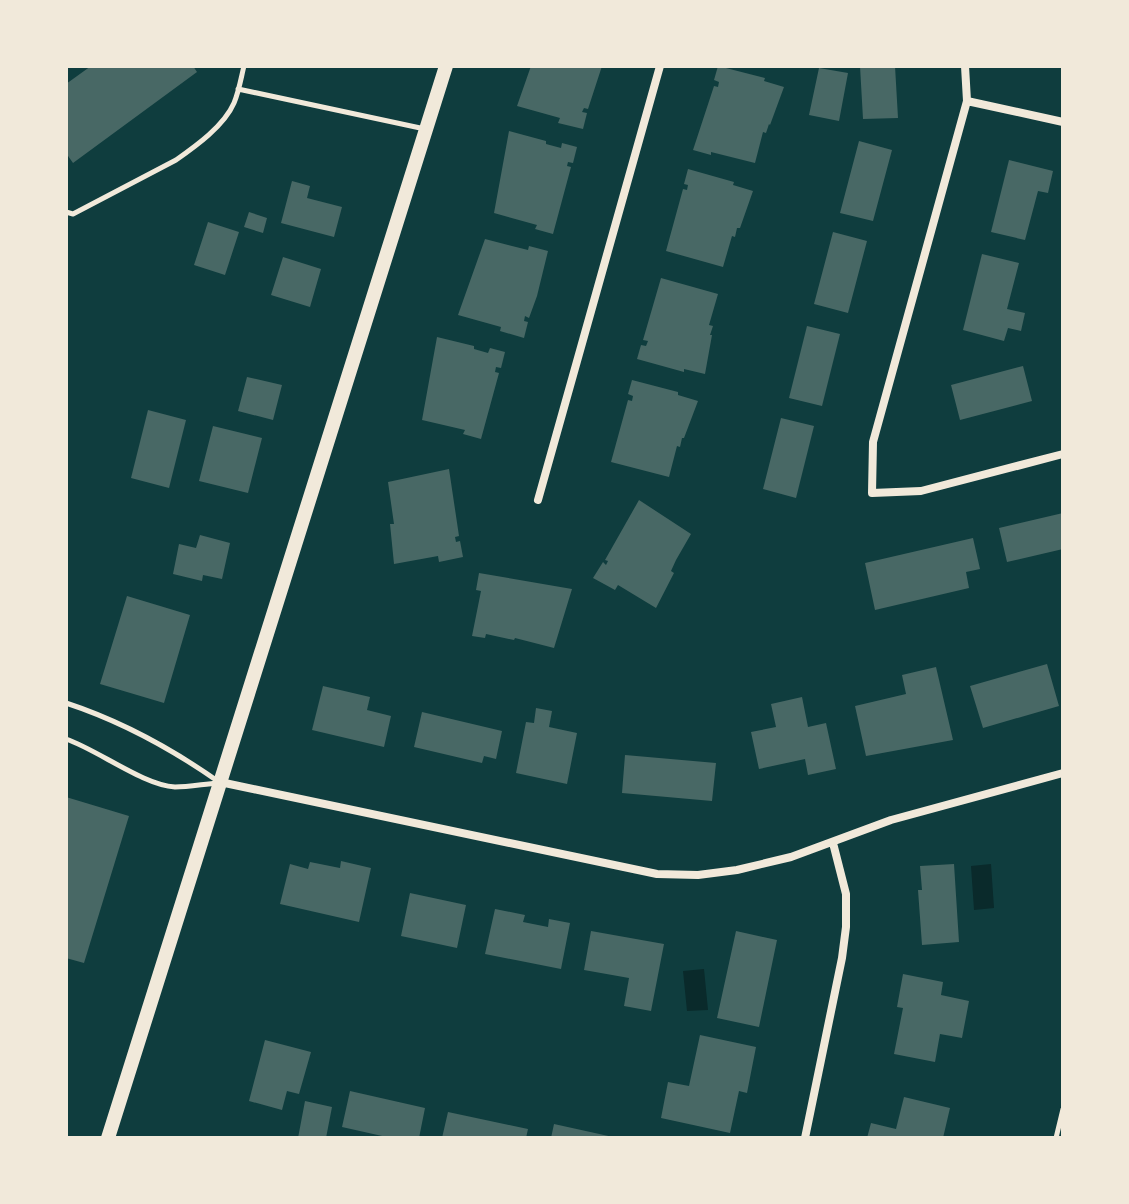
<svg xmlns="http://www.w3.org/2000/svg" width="1129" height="1204" viewBox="0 0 1129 1204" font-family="'DM Sans',sans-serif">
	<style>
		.water { fill: #0a2a2b }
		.building { fill: #486865 }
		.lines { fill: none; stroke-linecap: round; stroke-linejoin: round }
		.service { stroke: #f1e9da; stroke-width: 5 }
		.minor { stroke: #f1e9da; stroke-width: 8 }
		.secondary { stroke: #f1e9da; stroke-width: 14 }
	</style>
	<rect width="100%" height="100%" fill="#0f3d3e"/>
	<path class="water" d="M991,864L994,908L974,910L971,866Z
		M704,969L708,1010L687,1011L683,971Z"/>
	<path class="building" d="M91,66H193L197,72L73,163L66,153V84Z
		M531,66H602L588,109L584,108L582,112L587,113L583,129L558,123L560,118L517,106Z
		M718,66L765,78L764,81L784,87L770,125L769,124L766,133L763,132L755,163L711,152V155L693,150L714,86L718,87L719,82L714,80Z
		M860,66H895L898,118L863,119Z
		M819,68L848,73L839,121L809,115Z
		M509,131L546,141V144L561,148L562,143L577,147L573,163L568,162L567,166L571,167L553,234L535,229L537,225L494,213Z
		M859,141L892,150L873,221L840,213Z
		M1009,160L1053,171L1048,193L1038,191L1025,240L991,232Z
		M688,169L734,182L733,185L753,191L740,228H737L735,237L732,236L723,267L666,251L683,189L687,190L688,185L684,184Z
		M292,181L310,186L307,198L342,207L334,237L281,223Z
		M249,212L267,218L263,233L244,227Z
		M208,222L239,232L225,275L194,265Z
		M833,232L867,241L848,313L814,304Z
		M485,239L528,250L529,246L548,251L537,296L529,318L525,316L524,321L528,322L524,338L500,331L501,327L458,315Z
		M982,254L1019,263L1007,309L1025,313L1021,331L1008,328L1004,341L963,330Z
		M283,257L321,269L310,307L271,295Z
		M661,278L718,294L709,325L713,326L710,335H712L705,374L684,369V372L637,359L641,345L646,346L648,341L643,340Z
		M807,326L840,334L822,406L789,398Z
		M437,337L474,346V349L488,353L490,348L505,352L501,368L496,367L495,372L499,373L481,439L463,434L465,430L422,420Z
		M1023,366L1032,401L960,420L951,385Z
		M247,377L282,385L273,420L238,411Z
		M632,380L678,392V395L698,401L684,438H682L680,447L677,446L669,477L611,462L628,400L632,401L633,396L628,394Z
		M148,410L186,420L169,488L131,478Z
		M781,418L814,426L796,498L763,489Z
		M213,426L262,438L248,493L199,481Z
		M449,469L459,536L455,537L456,542L460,541L463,557L439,562L438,556L394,564L390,524H394L388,482Z
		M639,500L691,534L676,560L671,571L674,573L656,608L618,585L615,590L593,578L603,562L606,565L608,561L605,560Z
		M1063,513V549L1007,562L999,528Z
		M200,535L230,543L222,579L203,575L202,581L173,574L179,544L196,548Z
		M973,538L980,569L966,572L969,588L875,610L865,563Z
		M479,573L572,589L554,648L515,638L514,640L486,634L485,638L472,636L481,591L476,590Z
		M127,596L190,615L164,703L100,684Z
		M1047,664L1059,706L983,728L970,686Z
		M936,667L953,740L866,756L855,706L906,694L902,675Z
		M323,686L370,697L367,710L391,716L384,747L312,730Z
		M802,697L808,727L826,723L836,769L808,775L805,759L759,769L751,732L776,727L771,704Z
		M536,708L552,711L549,727L577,733L567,784L516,773L526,722L534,723Z
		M422,712L502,731L496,759L484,756L482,763L414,747Z
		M625,755L716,763L712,801L622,793Z
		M66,797L129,816L84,963L66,958Z
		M341,861L371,868L359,922L280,904L290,864L308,869L310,862L340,868Z
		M954,864L959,942L922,945L918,890H922L920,866Z
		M410,893L466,905L457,948L401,936Z
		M495,909L525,915L523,922L548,927L549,919L570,923L561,969L485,954Z
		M591,931L664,944L651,1011L624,1006L629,978L584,970Z
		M736,931L777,940L759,1027L717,1018Z
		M903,974L943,982L941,995L969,1001L962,1038L940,1034L935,1062L894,1054L903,1008L897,1007Z
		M700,1035L756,1047L747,1093L739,1091L730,1133L661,1118L668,1082L689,1086Z
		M265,1040L311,1052L299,1094L287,1091L282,1110L249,1101Z
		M350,1091L425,1108L419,1138H391L342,1127Z
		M904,1097L950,1108L943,1138H867L871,1123L896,1129Z
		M305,1101L332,1107L326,1138H298Z
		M448,1112L528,1129L526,1138H442Z
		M554,1124L613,1137V1138H551Z"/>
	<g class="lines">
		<path class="service" d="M238,89L425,129
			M66,212L73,214L176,160C196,146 224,126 234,103C239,91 241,78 244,66
			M66,703C121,721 172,749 219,782
			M66,739C98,750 143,785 175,787C189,787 204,784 218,783
			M1056,1138L1063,1109"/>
		<path class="minor" d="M965,66L967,101L873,442L872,493L921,491L1063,454
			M967,101L1063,122
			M538,500L660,66
			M220,782L657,874L698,875L737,870L791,857L891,820L1063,773
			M805,1138L842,958L846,927V894L833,843"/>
		<path class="secondary" d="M108,1138L446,66"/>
	</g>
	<rect width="1129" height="1204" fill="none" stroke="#f1e9da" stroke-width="136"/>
</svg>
